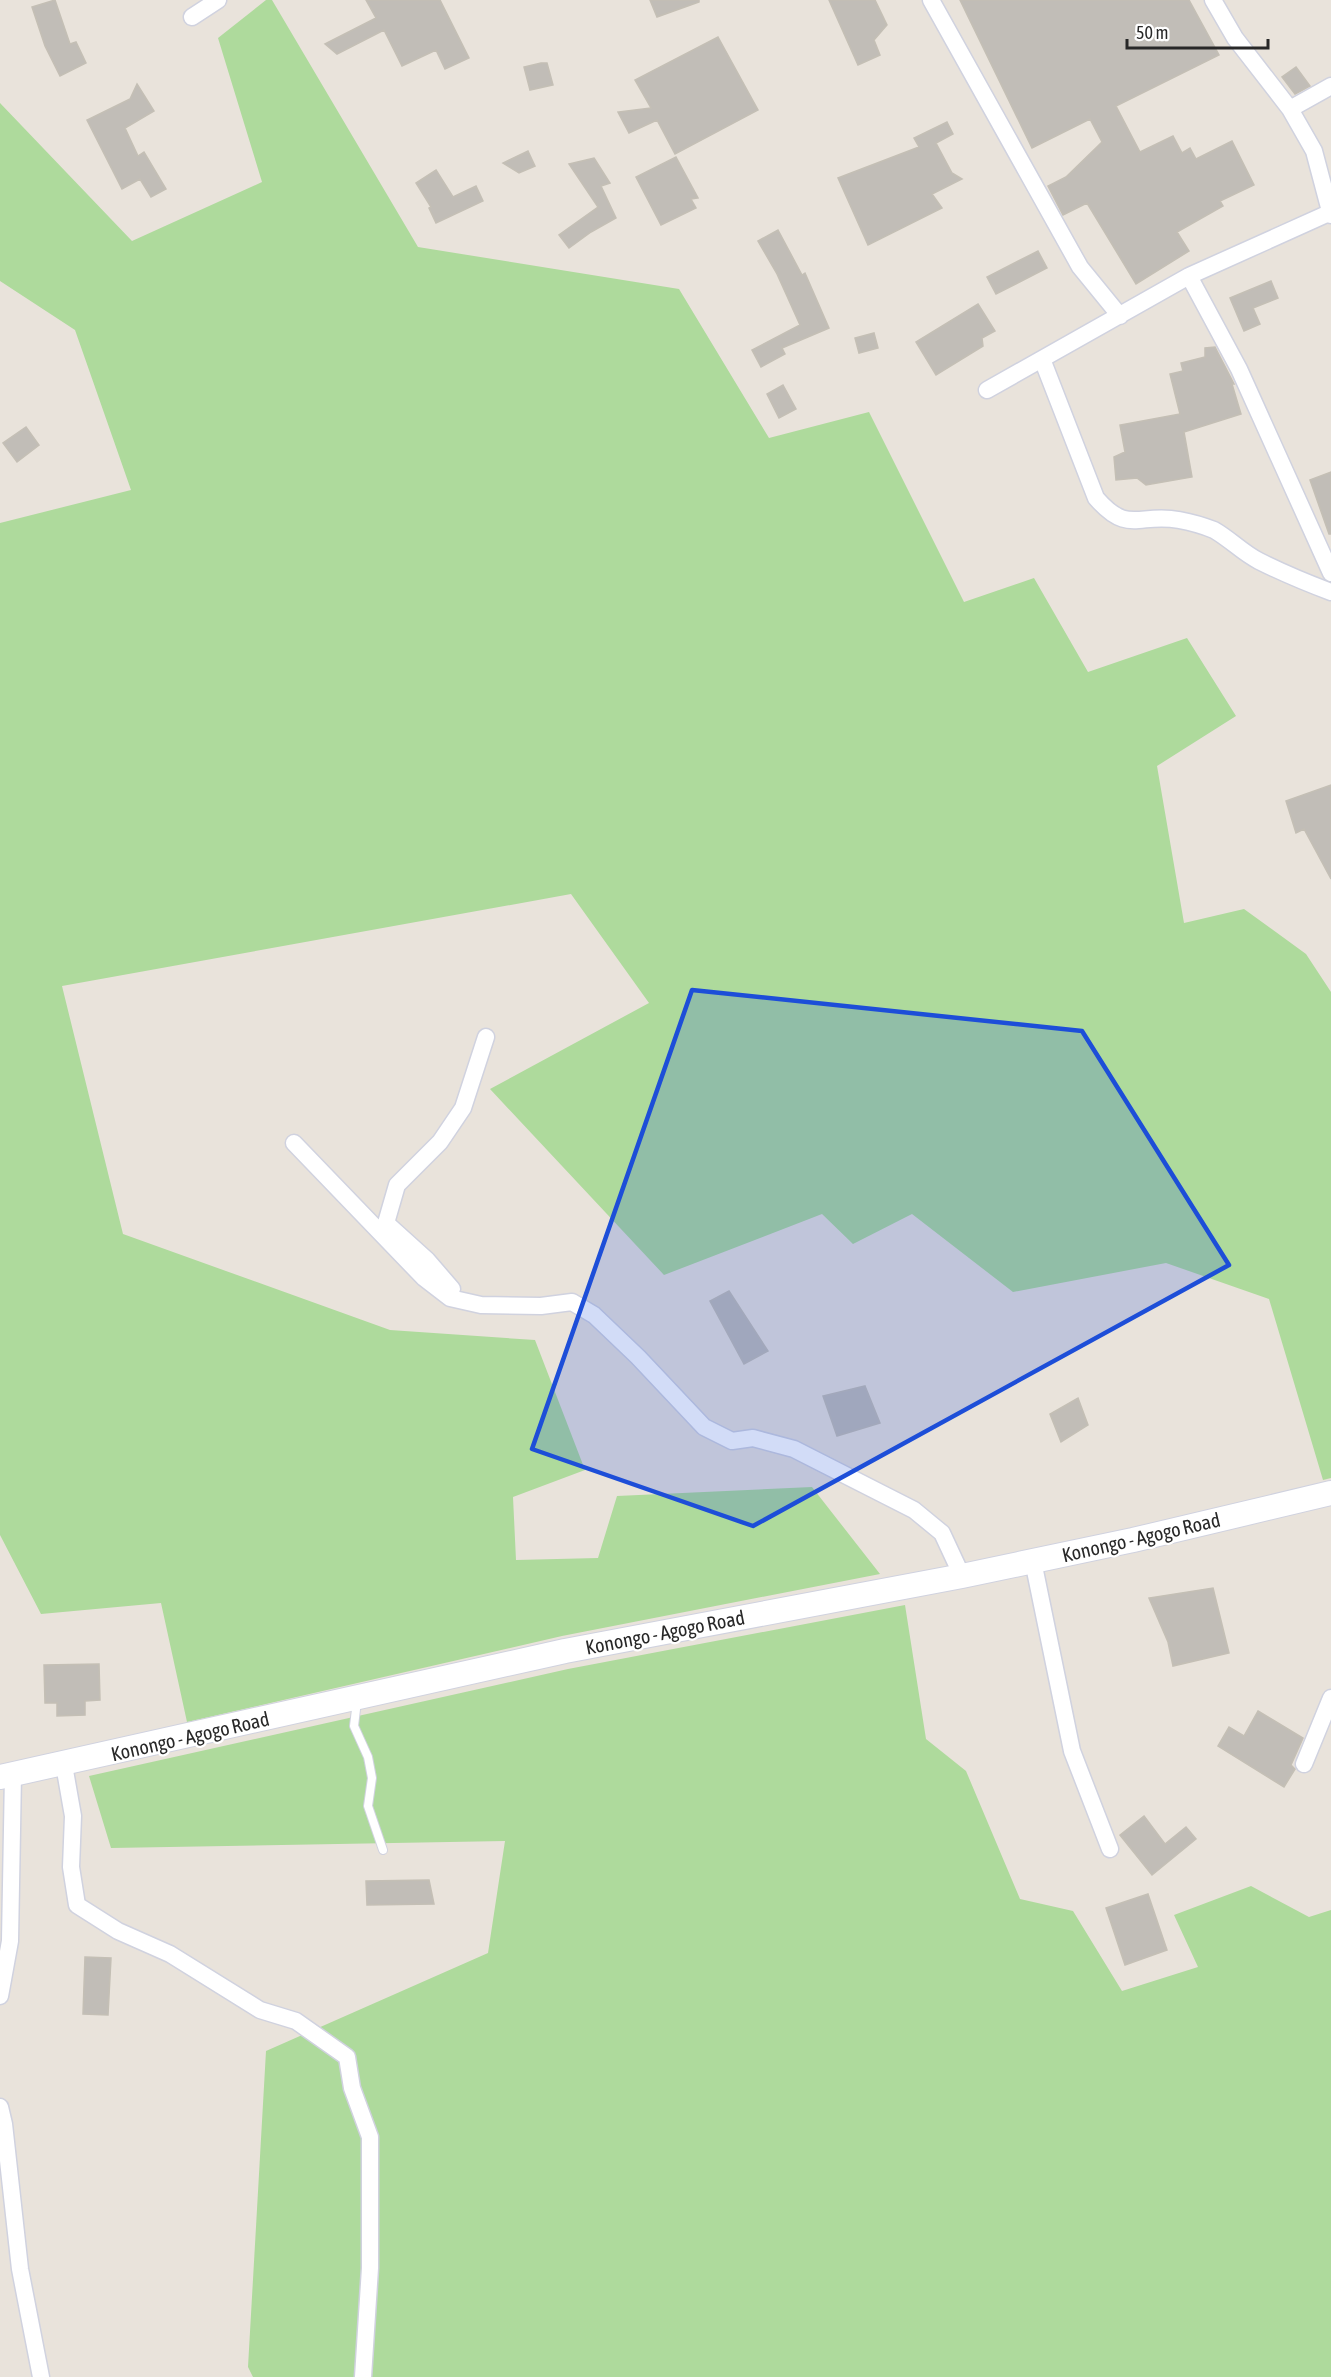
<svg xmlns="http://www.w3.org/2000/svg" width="1331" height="2377" viewBox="0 0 1331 2377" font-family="'Asap Condensed',sans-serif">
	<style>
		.green { fill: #aeda9c }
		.building { fill: #c1bdb7; stroke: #c4bfb5; stroke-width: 1.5 }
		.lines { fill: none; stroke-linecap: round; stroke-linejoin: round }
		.lane-casing { stroke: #d0d2df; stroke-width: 10 }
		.street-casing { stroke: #d0d2df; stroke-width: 19 }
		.secondary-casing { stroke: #d0d2df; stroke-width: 26 }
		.lane { stroke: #fff; stroke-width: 8 }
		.street { stroke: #fff; stroke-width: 16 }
		.secondary { stroke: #fff; stroke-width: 24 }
		.marked { fill: #1d4ed8; fill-opacity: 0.2; stroke: #1d4ed8; stroke-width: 4.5; stroke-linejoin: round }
		.labels { text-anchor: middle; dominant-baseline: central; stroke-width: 4.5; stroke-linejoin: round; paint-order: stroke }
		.street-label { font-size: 20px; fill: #282828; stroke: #fff }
	</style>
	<rect width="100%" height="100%" fill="#e9e3db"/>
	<path class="green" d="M266,0H272L418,247L679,289L769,438L869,412L964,602L1034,578L1088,672L1187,638L1236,716L1157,766L1184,923L1244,909L1306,954L1331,992V1478L1323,1480L1269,1299L1166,1263L1013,1292L912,1214L853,1244L822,1214L664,1275L490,1089L649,1003L571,894L62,986L123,1234L390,1330L535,1340L585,1470L513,1497L516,1560L598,1558L617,1496L812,1487L880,1574L562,1636L187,1722L161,1603L41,1614L0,1535V523L131,490L75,330L0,281V103L132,241L262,182L218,38Z
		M905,1605L926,1739L966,1771L1020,1899L1073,1911L1122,1991L1198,1967L1174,1915L1251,1886L1309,1917L1331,1910V2377H253L248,2367L266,2051L488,1953L505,1841L111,1848L89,1776L568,1669Z"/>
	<path class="building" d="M55,0L70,44L76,42L86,63L60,76L45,46L32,7Z
		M366,0H440L469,58L445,69L436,50L402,66L384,30L337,54L325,44L376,18Z
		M650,0H699V2L657,17Z
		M829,0H875L887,25L874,40L880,55L858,65Z
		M960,0H1189L1219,55L1116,106L1140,152L1173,136L1182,153L1190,148L1196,159L1232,141L1254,185L1220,201L1223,206L1177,232L1189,251L1136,284L1087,203L1063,215L1048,186L1066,177L1102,142L1090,119L1032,148Z
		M718,37L758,110L675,154L657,120L629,133L618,112L651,108L635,80Z
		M541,63H547L553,85L530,90L524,67Z
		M1296,67L1310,86L1295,94L1282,77Z
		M137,84L154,111L125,128L138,156L144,152L166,189L151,197L140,179L122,189L87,120L130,99Z
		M947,122L953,134L936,143L952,173L962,179L932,194L942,208L868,245L838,178L919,147L914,138Z
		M528,151L535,166L519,173L503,163Z
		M676,157L698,198L691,199L696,208L661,225L636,177Z
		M594,158L610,183L601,186L616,218L591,232L569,248L559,235L598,207L569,164Z
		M436,170L453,197L476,186L483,201L436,223L429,208L431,207L416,183Z
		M778,230L802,275L805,273L829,328L782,348L785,354L761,367L752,350L800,325L777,274L758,241Z
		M1038,251L1047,268L996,294L987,277Z
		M1271,281L1278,298L1253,308L1260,324L1244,331L1230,298Z
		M978,304L995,331L982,338L983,346L936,375L916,342Z
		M874,333L878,348L859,353L855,338Z
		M1215,347L1234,384H1232L1241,414L1184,432L1192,477L1146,485L1137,478L1116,480L1114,457L1125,452L1120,425L1180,414L1170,374L1183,371L1181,363L1205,357V348Z
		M783,385L796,409L779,418L767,394Z
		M26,427L39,445L17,462L3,443Z
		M1331,472V534H1329L1310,480Z
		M1331,785V879L1304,829L1296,833L1286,801Z
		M729,1291L768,1351L744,1364L710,1301Z
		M865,1386L880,1423L837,1436L823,1396Z
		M1078,1398L1088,1425L1061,1442L1050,1414Z
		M1213,1588L1229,1653L1173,1666L1168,1642L1149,1598Z
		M99,1664L100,1700L85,1701V1715L57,1716V1703H45L44,1665Z
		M1258,1711L1303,1738L1291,1765L1295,1769L1284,1787L1218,1746L1229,1727L1244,1736Z
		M1144,1816L1165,1844L1186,1827L1196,1839L1152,1875L1120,1835Z
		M429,1880L434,1904L367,1905L366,1881Z
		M1148,1894L1167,1950L1125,1965L1106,1908Z
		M85,1957L111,1958L108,2015L83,2014Z"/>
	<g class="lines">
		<g class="lane-casing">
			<path id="lane" d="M357,1701L354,1726L368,1757L372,1778L368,1806L383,1850"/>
		</g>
		<g class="street-casing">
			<path id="street" d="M931,0L1080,267L1120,316
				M1213,0L1235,38L1290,109L1314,151L1331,215
				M192,17L218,0
				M1290,109L1331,86
				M1189,276L1239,369L1331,573
				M1042,359L1096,498C1129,536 1139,512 1179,520C1190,522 1204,526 1214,530C1230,539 1243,553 1259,561C1283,573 1307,583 1331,592
				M987,390L1189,276L1329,213
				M294,1143L424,1278L450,1298L481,1305L541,1306L572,1302L594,1315L638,1357L704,1427L732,1441L753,1438L794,1449L914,1510L942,1533L962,1576
				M452,1289L427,1260L386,1223L397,1185L440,1142L463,1108L486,1037
				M1033,1561L1072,1751L1110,1849
				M1304,1764L1331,1698
				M64,1765L73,1816L71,1867L77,1905L118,1931L170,1954L260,2010L296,2021L347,2057L352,2088L370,2137V2268L363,2377
				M0,1996L10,1941L13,1774
				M0,2107L4,2124L20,2269L41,2377"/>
		</g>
		<g class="secondary-casing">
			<path id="secondary" d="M0,1777L565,1651L962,1576L1133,1540L1331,1493"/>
		</g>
		<use href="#lane" class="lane"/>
		<use href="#street" class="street"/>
		<use href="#secondary" class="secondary"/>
	</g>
	<path class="marked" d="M692,990L1082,1031L1229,1265L753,1526L532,1449Z"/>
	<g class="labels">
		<g class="street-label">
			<text transform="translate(1141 1537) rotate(-13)">Konongo - Agogo Road</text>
			<text transform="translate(665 1632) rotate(-11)">Konongo - Agogo Road</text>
			<text transform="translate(190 1736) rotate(-13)">Konongo - Agogo Road</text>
		</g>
	</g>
	<path d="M1127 39v9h141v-9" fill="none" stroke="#282828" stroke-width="3"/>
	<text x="1136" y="39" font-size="18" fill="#282828" stroke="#ffffff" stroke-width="4.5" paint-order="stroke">50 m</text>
</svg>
